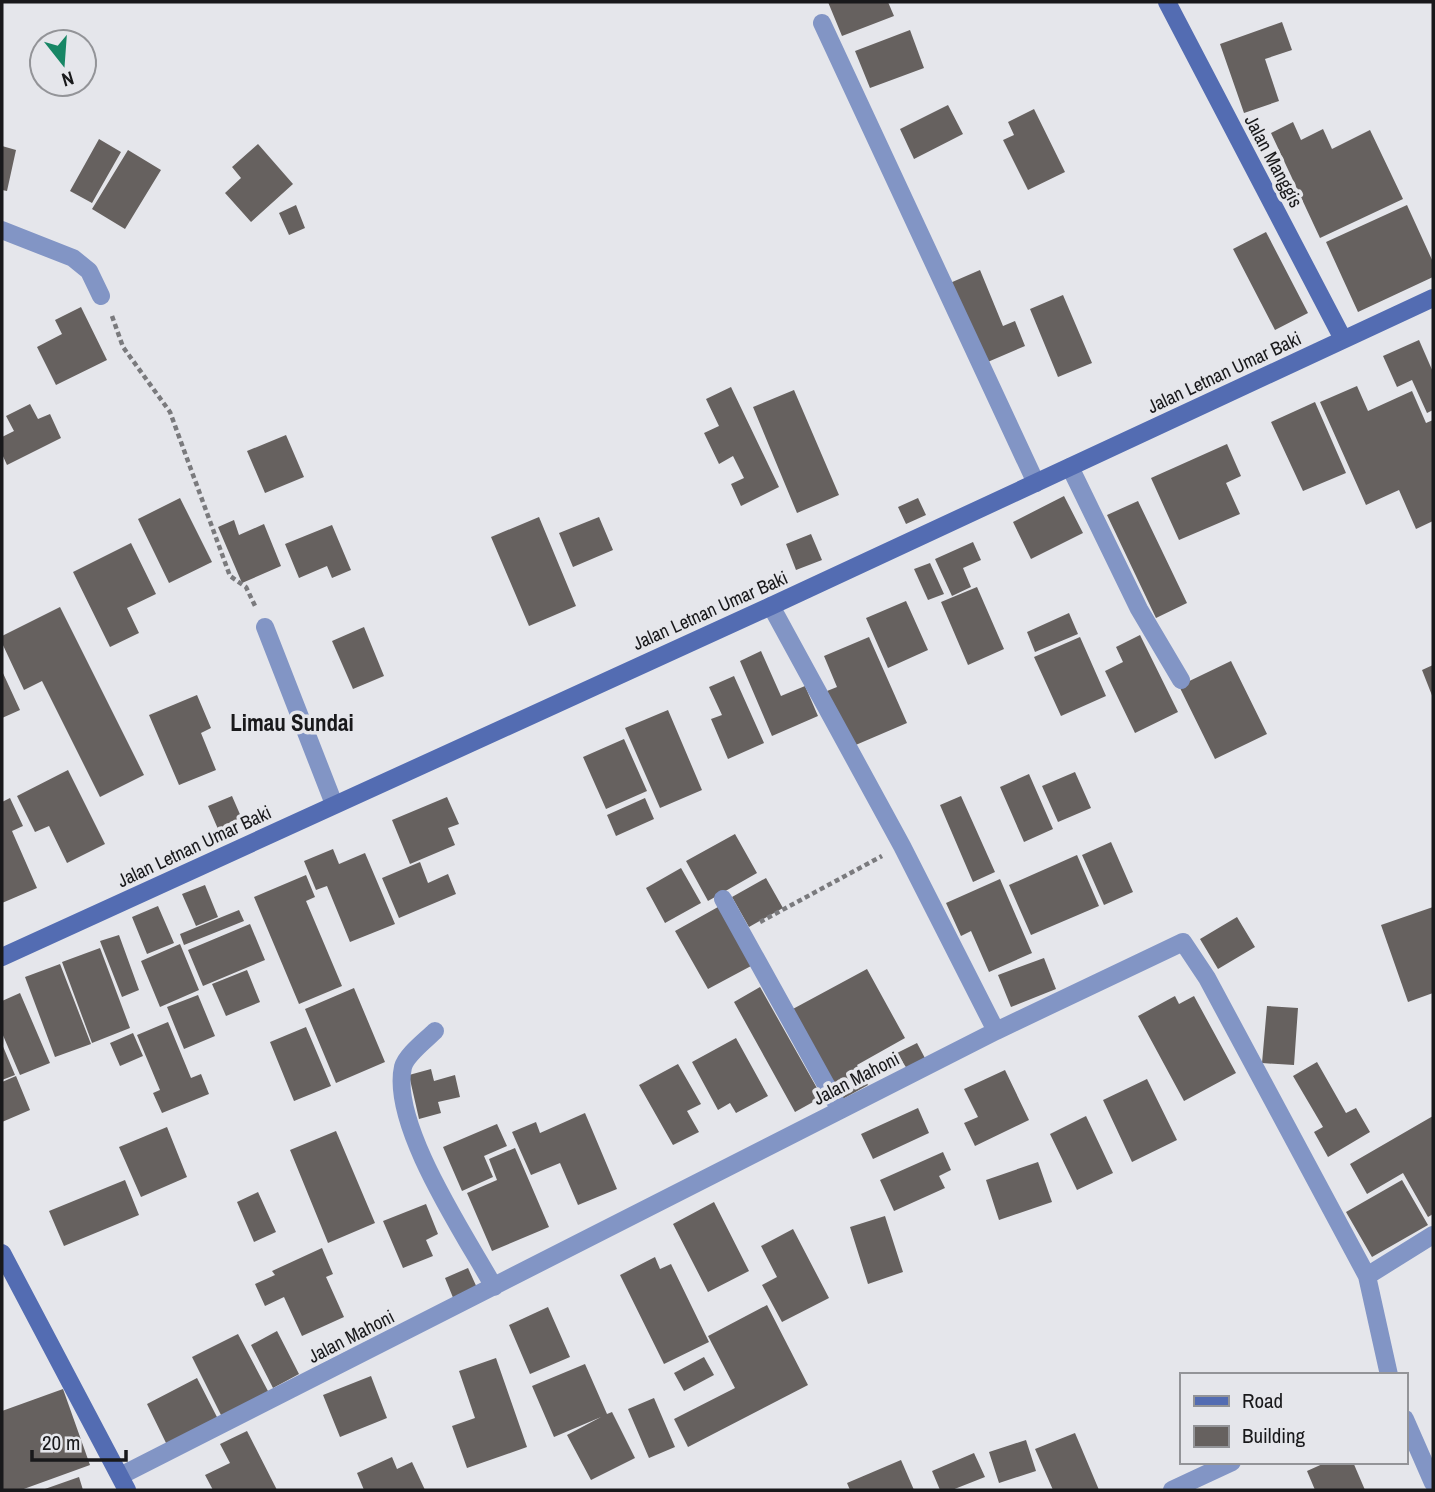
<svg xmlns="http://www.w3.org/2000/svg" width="1435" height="1492" viewBox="0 0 1435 1492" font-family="'Archivo Narrow',sans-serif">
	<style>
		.building { fill: #66615f }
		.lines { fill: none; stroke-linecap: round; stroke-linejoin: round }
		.path { stroke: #7a7a7d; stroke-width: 4.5; stroke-dasharray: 5 3.5; stroke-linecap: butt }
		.street { stroke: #8295c5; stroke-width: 18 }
		.secondary { stroke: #536cb2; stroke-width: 18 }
		.labels { text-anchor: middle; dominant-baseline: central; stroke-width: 7; stroke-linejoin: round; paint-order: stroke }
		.street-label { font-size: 19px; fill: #19191b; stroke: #e5e6eb }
		.quarter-label { font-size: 23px; font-weight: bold; fill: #19191b; stroke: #e5e6eb }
	</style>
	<rect width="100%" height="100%" fill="#e5e6eb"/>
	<path class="building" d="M828,2H888L894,16L842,36Z
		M1282,22L1292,50L1265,59L1279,101L1244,113L1220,44Z
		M910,30L924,68L870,88L855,51Z
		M948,105L963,134L914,159L900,129Z
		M1034,109L1065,172L1028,190L1003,140L1014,135L1008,122Z
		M1293,122L1301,140L1323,129L1332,149L1370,130L1403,199L1320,238L1271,133Z
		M99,139L121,152L92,203L70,191Z
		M258,144L293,184L251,222L225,193L241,178L232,167Z
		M2,146L16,150L7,191L2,190Z
		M128,150L161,170L125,229L92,209Z
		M296,205L305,228L289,235L279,213Z
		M1407,205L1433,262V277L1358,312L1326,242Z
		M1266,232L1308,313L1275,330L1233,249Z
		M980,270L1003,326L1015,321L1025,346L983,364L950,283Z
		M1063,295L1092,363L1058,377L1030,309Z
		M81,307L107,360L56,385L37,347L62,334L55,320Z
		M1419,340L1433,372V410L1427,413L1412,380L1397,387L1383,356Z
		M1357,386L1368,411L1412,391L1426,423L1433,420V521L1416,529L1399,490L1366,505L1320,402Z
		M731,387L779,487L741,506L731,484L744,478L733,456L719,464L704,433L719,426L706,399Z
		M794,390L839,495L797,513L753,407Z
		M1315,402L1346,473L1303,491L1271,422Z
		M30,404L38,419L50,414L61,438L7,465L2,454V437L14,431L6,416Z
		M286,435L304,477L265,493L247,451Z
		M1227,444L1241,476L1226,483L1240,514L1179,540L1151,478Z
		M1064,496L1083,533L1031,559L1013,522Z
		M180,498L212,562L169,583L138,519Z
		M918,498L926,515L906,524L898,507Z
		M1138,501L1187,603L1156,618L1107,515Z
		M539,517L576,606L529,626L491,537Z
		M599,517L613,550L573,567L559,533Z
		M234,520L239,535L264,524L281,566L242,583L218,527Z
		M332,525L351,570L332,578L327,566L299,578L285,544Z
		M811,534L822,560L796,570L786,544Z
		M973,542L981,560L963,568L971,587L952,596L935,559Z
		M131,543L156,594L127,608L139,633L110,647L73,572Z
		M930,563L944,594L928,600L914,569Z
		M977,587L1004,649L968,665L941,602Z
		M906,601L928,650L888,668L866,618Z
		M60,607L144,775L100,797L42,681L24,690L2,643V636Z
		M1069,613L1078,634L1035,652L1027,632Z
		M364,627L384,676L353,689L332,641Z
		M1140,635L1178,712L1135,733L1105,671L1123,662L1116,647Z
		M869,637L907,723L851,747L827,691L837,687L824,656Z
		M1080,637L1106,696L1061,716L1034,657Z
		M761,651L781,696L805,686L818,716L772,736L740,661Z
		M1231,661L1267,734L1215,759L1179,686Z
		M1433,665V698L1422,670Z
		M2,671L20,710L2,718Z
		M734,676L764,743L728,759L711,719L722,715L709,687Z
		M197,695L211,728L201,733L216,770L179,785L149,715Z
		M668,710L702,790L660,808L625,728Z
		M624,739L647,791L606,809L583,757Z
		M68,770L105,844L67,863L49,826L35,832L17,796Z
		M1075,772L1091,808L1058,822L1042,786Z
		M1029,774L1053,829L1024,842L1000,787Z
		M232,796L242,819L218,829L208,806Z
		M961,796L995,872L973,882L940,805Z
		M447,797L459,824L448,828L455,845L410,864L392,820Z
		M10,798L23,826L12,831L37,888L2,903V802Z
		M645,798L654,819L616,836L607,815Z
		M735,834L757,873L708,901L686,861Z
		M1111,842L1133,892L1104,905L1082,855Z
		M333,849L339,864L365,853L395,924L350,942L327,886L316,890L304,861Z
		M1077,855L1099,906L1031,935L1009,885Z
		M420,862L428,883L448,874L456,894L399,918L382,878Z
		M681,868L701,903L665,923L646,888Z
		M306,875L315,897L306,901L342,986L299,1004L254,897Z
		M766,878L783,908L749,927L732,897Z
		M1000,879L1032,953L989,972L971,931L961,936L946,903Z
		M205,885L218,917L196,926L182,894Z
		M158,906L174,943L147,954L132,917Z
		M718,907L751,966L708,989L675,931Z
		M1433,907V993L1408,1002L1381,925Z
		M239,910L244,921L184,945L180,934Z
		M1237,917L1255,947L1218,969L1200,939Z
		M250,924L265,960L203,986L188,950Z
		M119,935L139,990L122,997L100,941Z
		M180,944L199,990L160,1007L141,961Z
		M100,948L130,1028L92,1043L62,962Z
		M1044,958L1056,989L1011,1007L998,975Z
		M60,964L91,1044L55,1057L25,977Z
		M867,969L905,1038L857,1065L868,1085L841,1100L791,1010Z
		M247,970L260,1002L226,1016L212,984Z
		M760,987L822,1097L795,1112L734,1002Z
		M354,988L385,1062L336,1083L305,1009Z
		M20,993L50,1063L20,1075L2,1033V1001Z
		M198,995L215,1036L184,1049L167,1007Z
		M1175,996L1179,1004L1194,996L1236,1073L1184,1101L1138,1016Z
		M1267,1006L1298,1008L1294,1065L1262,1063Z
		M168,1022L191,1078L201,1074L209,1094L162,1113L153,1093L160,1090L137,1035Z
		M306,1027L331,1086L294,1101L270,1042Z
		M133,1033L143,1056L120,1066L110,1043Z
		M736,1038L768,1096L736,1113L730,1103L718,1110L692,1062Z
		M917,1043L927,1062L909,1072L897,1053Z
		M2,1044L15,1075L2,1080Z
		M1317,1062L1346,1113L1356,1108L1370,1132L1328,1157L1314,1132L1323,1127L1293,1076Z
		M678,1064L701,1104L687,1111L699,1132L673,1145L639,1085Z
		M431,1069L434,1081L455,1075L460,1097L438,1102L441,1113L419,1119L409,1075Z
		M1005,1070L1029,1120L975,1146L964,1123L978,1117L964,1089Z
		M16,1076L30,1110L2,1122V1082Z
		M1147,1079L1177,1140L1132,1162L1103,1100Z
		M918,1108L929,1133L873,1159L861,1134Z
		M585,1113L617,1189L578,1205L560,1163L531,1175L512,1132L536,1122L540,1133Z
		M1086,1116L1113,1173L1077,1190L1050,1134Z
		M1433,1116V1214L1428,1217L1403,1173L1367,1194L1350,1164Z
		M497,1124L507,1146L484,1156L493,1177L462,1191L443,1147Z
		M167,1127L187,1177L141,1197L119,1147Z
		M336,1131L375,1223L328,1243L290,1150Z
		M515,1148L549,1227L492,1251L467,1193L497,1180L489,1159Z
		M943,1152L951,1170L939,1176L945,1188L894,1211L880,1180Z
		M1038,1162L1052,1202L999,1220L986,1180Z
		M125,1180L139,1215L64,1246L49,1211Z
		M1402,1180L1428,1225L1372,1257L1346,1212Z
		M258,1192L276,1232L254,1242L237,1202Z
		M714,1202L749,1271L708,1292L673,1224Z
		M426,1204L438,1234L426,1240L433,1256L403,1268L383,1221Z
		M885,1216L903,1272L868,1284L850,1227Z
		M793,1229L829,1298L782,1322L762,1285L777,1277L761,1246Z
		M322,1248L333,1274L326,1277L344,1317L302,1336L284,1297L265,1306L255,1284L275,1275L272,1271Z
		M655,1257L660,1269L671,1264L709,1342L664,1364L620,1275Z
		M468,1268L478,1290L454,1300L445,1278Z
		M767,1305L808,1385L688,1447L674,1419L735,1388L708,1336Z
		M548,1307L570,1357L530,1374L509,1325Z
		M277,1331L299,1374L273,1388L251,1345Z
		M238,1334L269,1393L222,1417L192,1357Z
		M704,1357L714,1375L684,1391L674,1373Z
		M496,1358L527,1447L467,1468L452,1426L475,1418L459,1371Z
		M585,1364L607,1414L612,1412L635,1458L591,1480L567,1435L601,1417L554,1437L532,1386Z
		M371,1376L387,1418L340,1437L323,1395Z
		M197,1378L218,1419L167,1445L147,1404Z
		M63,1389L90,1465L21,1490H2V1411Z
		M654,1398L675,1447L649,1458L628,1409Z
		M247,1431L277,1490H213L205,1475L230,1463L220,1444Z
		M1075,1433L1099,1490H1053L1035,1449Z
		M1026,1440L1036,1471L999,1483L989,1452Z
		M974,1453L985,1477L952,1490H940L932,1471Z
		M392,1457L397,1469L412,1462L425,1490H364L357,1473Z
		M901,1460L914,1490H850L847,1483Z
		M1327,1462H1353L1365,1490H1315L1307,1471Z
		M79,1477L83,1490H42Z"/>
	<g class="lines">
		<path class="path" d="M112,316L123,347L170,412L230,576L246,587L256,608
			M760,922L882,856"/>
		<path class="street" d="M822,23L1036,483
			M2,230L73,258L89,271L101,296
			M1070,467L1139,609L1181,680
			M771,606L902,846L996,1031
			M265,627L334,804
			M723,899L840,1110
			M435,1031C426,1040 406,1055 403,1067C390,1124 465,1235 494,1287
			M1367,1276L1433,1235
			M1405,1419L1433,1483
			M120,1476L996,1031L1183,942L1207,978L1367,1276L1389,1375
			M1172,1490L1232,1462"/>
		<path class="secondary" d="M1167,2L1343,339
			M2,957L771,606L1433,298
			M2,1253L127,1490"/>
	</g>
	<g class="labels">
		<g class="street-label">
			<text transform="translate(1274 161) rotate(62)">Jalan Manggis</text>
			<text transform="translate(1224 372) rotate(-25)">Jalan Letnan Umar Baki</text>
			<text transform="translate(710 610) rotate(-24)">Jalan Letnan Umar Baki</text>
			<text transform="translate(194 846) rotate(-25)">Jalan Letnan Umar Baki</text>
			<text transform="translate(856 1078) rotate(-27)">Jalan Mahoni</text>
			<text transform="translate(351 1336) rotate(-27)">Jalan Mahoni</text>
		</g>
		<g class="quarter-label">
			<text x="292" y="722">Limau Sundai</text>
		</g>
	</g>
	<rect width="1435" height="1492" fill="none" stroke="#19191b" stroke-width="7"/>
	<rect x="1180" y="1373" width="228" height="91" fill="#e5e6eb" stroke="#939498" stroke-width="2"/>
	<rect x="1194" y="1396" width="35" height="10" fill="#536cb2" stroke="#939498" stroke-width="2"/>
	<text x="1242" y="1408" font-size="21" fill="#19191b">Road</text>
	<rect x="1194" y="1426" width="35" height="21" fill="#66615f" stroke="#939498" stroke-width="2"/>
	<text x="1242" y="1443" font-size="21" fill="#19191b">Building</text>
	<g transform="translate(63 63) rotate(163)"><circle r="33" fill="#e5e6eb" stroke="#939498" stroke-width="2"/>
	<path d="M0-5L12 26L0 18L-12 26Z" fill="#178665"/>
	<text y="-10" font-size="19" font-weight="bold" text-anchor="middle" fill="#19191b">N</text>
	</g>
	<path d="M32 1450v10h94v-10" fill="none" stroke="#19191b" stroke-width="3.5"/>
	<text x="42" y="1450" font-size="21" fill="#19191b" stroke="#e5e6eb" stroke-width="5" paint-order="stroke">20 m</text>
</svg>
